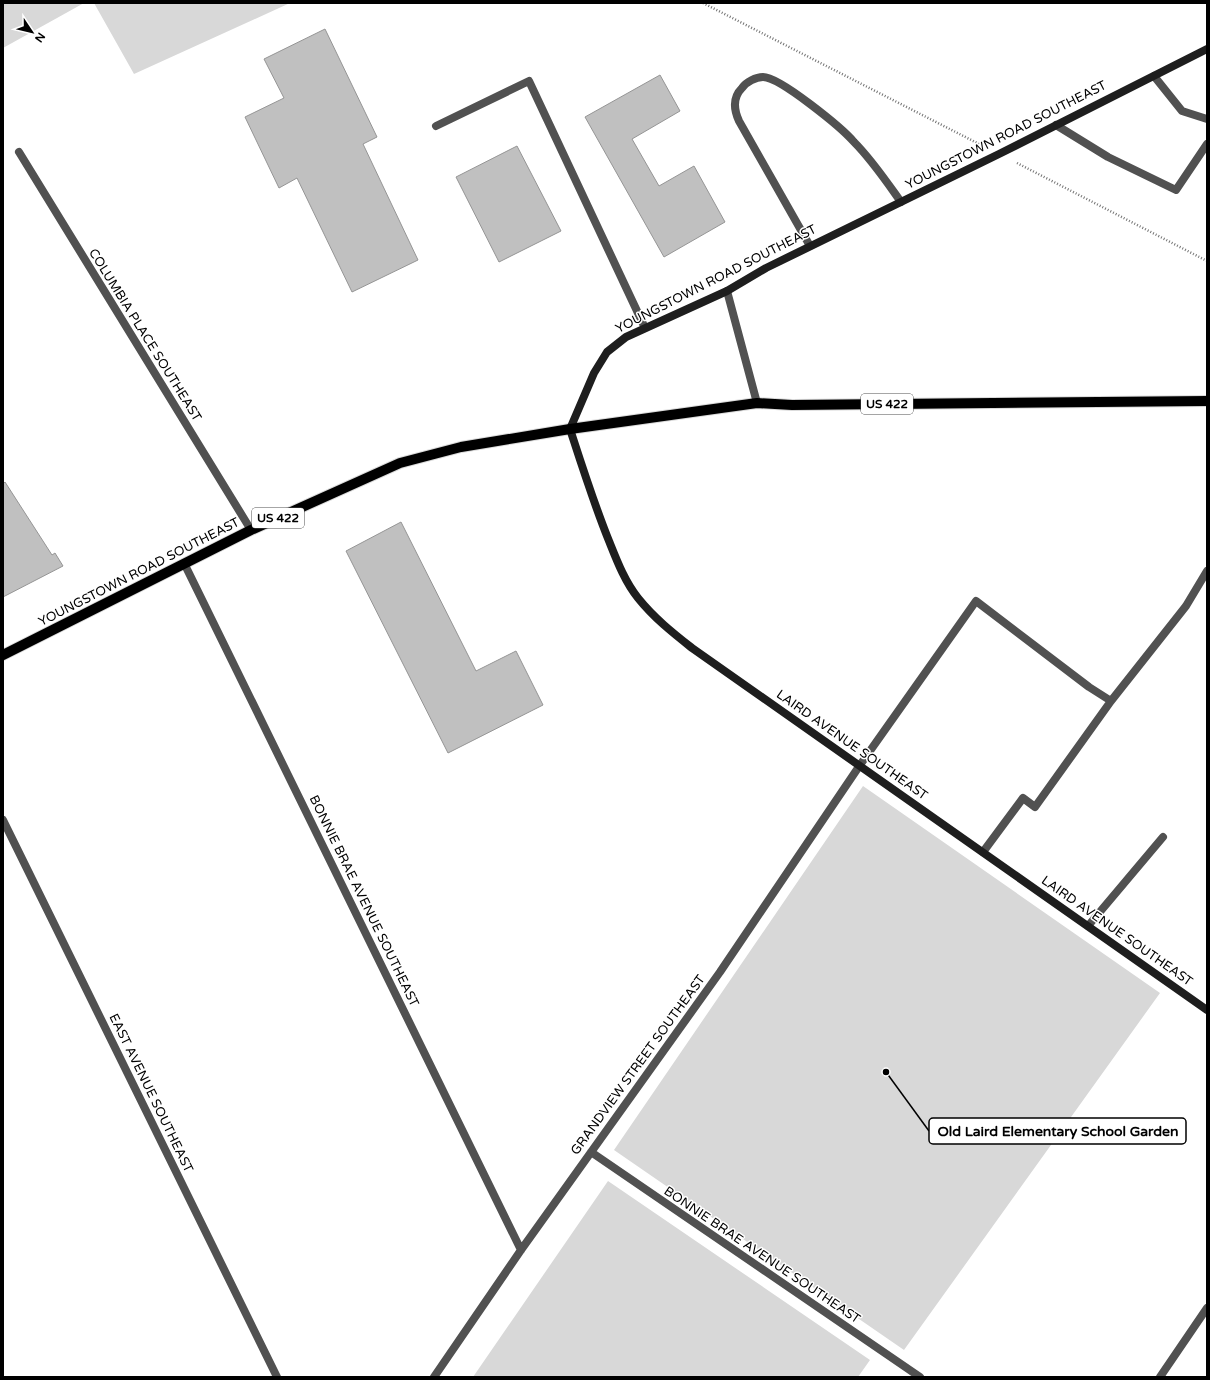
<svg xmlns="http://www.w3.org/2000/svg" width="1210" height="1380" viewBox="0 0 1210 1380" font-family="'Varela Round',sans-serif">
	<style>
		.green { fill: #d8d8d8 }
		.building { fill: #c0c0c0; stroke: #959595 }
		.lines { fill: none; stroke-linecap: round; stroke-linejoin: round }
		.primary-casing { stroke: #dbdbdb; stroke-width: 12 }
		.path { stroke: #737373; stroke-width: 2.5; stroke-dasharray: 1 2; stroke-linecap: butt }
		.lane { stroke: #515151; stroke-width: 8 }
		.street { stroke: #515151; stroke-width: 8 }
		.secondary { stroke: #1e1e1e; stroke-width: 8 }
		.primary { stroke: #000; stroke-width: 10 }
		.labels { text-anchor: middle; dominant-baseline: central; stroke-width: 3; stroke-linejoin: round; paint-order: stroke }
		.shield { fill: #fff; stroke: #4c4c4c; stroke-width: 1 }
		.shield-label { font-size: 12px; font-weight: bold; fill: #000 }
		.street-label { font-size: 13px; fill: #000; stroke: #fff }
		.leader { fill: none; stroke: #000; stroke-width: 1.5 }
		.callout-dot { fill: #000; stroke: #fff; stroke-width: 1.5 }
		.callout { fill: #fff; stroke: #000; stroke-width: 1.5 }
		.callout-label { font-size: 14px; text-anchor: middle; font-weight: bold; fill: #000 }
	</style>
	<rect width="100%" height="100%" fill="#fff"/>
	<path class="green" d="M3,3H84L3,48Z
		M94,3H290L134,74Z
		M863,786L1160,993L904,1350L614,1150Z
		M608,1181L870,1360L858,1377H473Z"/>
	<path class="building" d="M325,29L377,137L363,144L418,260L352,292L297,178L279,188L245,117L284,98L264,59Z
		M660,75L680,111L632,139L659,186L694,166L725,222L664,257L585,117Z
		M517,146L561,231L499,262L456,177Z
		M5,482L52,555L55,553L63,566L3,597V484Z
		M401,522L476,671L516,651L543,705L448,753L346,551Z"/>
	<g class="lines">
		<g class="primary-casing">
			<path id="primary" d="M3,655L251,530L400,463L461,447L570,429L757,403L792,405L1207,401"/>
		</g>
		<path class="path" d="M703,3L981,145
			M1017,163L1207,261"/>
		<path class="lane" d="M1154,76L1182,111L1207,119
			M1056,125L1108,157L1176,190L1207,144
			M436,126L529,81L645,328
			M810,246L739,121C734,110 732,98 742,88C746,82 756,77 763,77C780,77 842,128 854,142C872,160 886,181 901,202
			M860,765L976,601L1089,687L1111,701L1186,606L1207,571
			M983,852L1023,798L1035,807L1111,701
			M1088,926L1163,837"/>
		<path class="street" d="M19,152L251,530
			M727,291L757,403
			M184,563L521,1250
			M3,820L277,1377
			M591,1152L920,1377
			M434,1377L521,1250L720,972L860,765
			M1160,1377L1207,1308"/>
		<path class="secondary" d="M1207,49L999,154L766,268L727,291L626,337L607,352L594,373L570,429C582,466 594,504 609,541C617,561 625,582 638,598C654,618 673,633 692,648L1207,1010"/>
		<use href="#primary" class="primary"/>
	</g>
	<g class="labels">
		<g class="shield">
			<rect x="861" y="394" width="52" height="20" rx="3"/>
			<rect x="252" y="508" width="52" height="20" rx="3"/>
		</g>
		<g class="shield-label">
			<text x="887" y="404">US 422</text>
			<text x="278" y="518">US 422</text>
		</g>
		<g class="street-label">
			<text transform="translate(1006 135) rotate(-27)">YOUNGSTOWN ROAD SOUTHEAST</text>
			<text transform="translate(716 279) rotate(-27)">YOUNGSTOWN ROAD SOUTHEAST</text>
			<text transform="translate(145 335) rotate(58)">COLUMBIA PLACE SOUTHEAST</text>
			<text transform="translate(139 572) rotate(-27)">YOUNGSTOWN ROAD SOUTHEAST</text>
			<text transform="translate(852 745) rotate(35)">LAIRD AVENUE SOUTHEAST</text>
			<text transform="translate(364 901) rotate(64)">BONNIE BRAE AVENUE SOUTHEAST</text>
			<text transform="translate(1117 931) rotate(35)">LAIRD AVENUE SOUTHEAST</text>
			<text transform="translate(638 1065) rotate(-54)">GRANDVIEW STREET SOUTHEAST</text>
			<text transform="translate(151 1093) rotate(64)">EAST AVENUE SOUTHEAST</text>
			<text transform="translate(762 1255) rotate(34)">BONNIE BRAE AVENUE SOUTHEAST</text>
		</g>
	</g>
	<path class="leader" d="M886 1072L929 1131"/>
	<circle class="callout-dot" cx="886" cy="1072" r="4"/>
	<rect class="callout" x="929" y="1118" width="257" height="26" rx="4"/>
	<g class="callout-label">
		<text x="1058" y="1136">Old Laird Elementary School Garden</text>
	</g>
	<rect width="1210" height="1380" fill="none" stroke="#000000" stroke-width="8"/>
	<g transform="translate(32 32) rotate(125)" stroke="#ffffff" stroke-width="3" paint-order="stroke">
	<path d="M0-3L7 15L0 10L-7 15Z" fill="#000000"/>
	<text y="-6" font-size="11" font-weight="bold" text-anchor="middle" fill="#000000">N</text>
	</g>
</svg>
